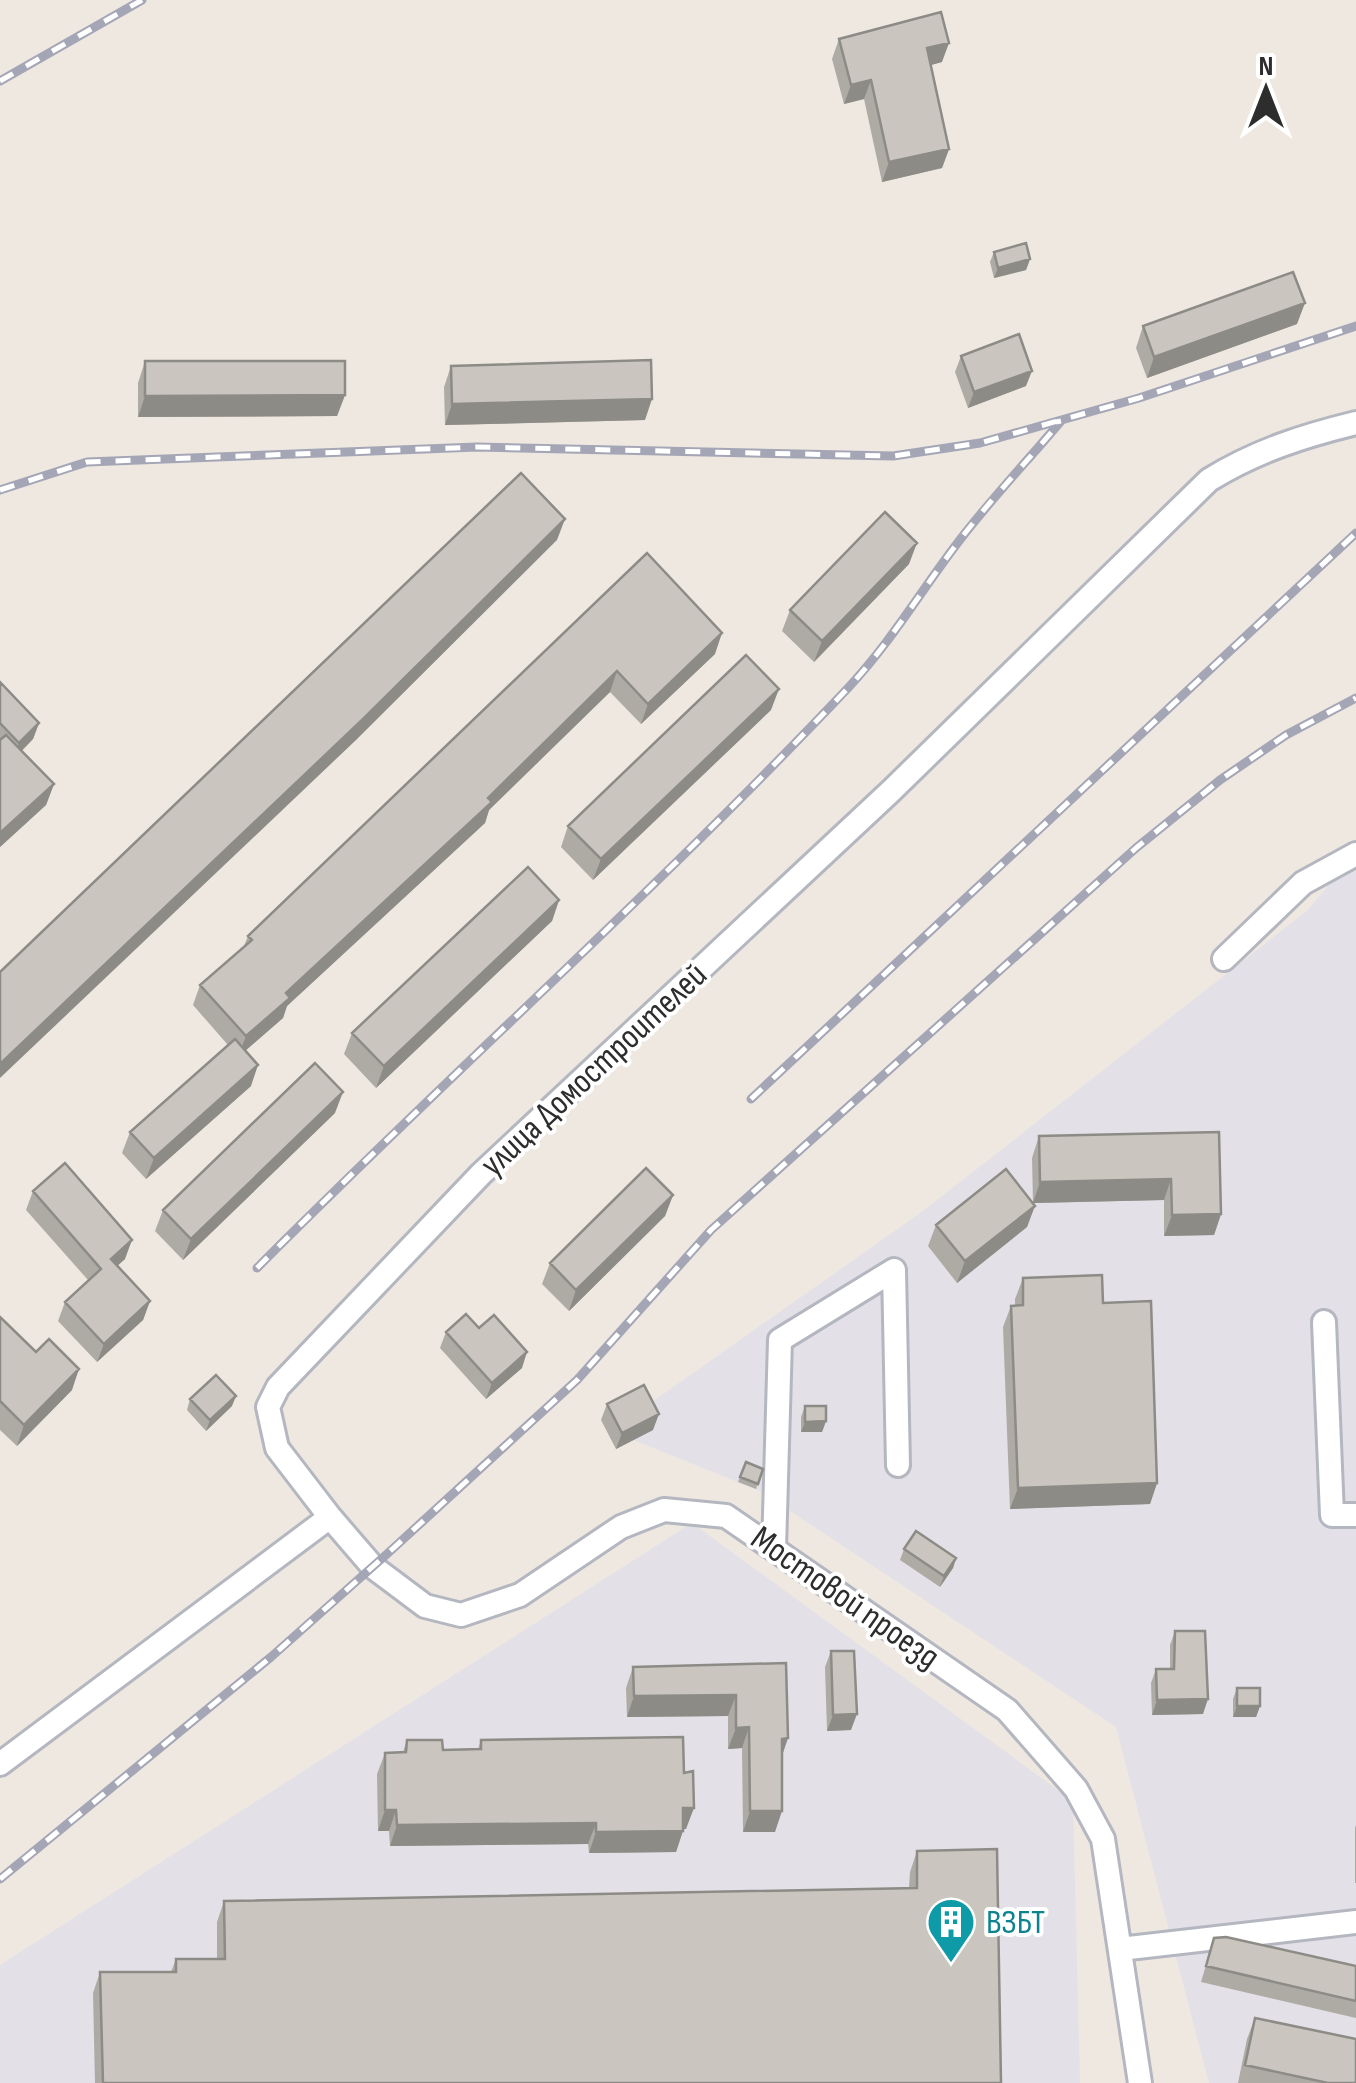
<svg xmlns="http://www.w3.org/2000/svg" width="1356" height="2083" viewBox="0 0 1356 2083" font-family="'Sofia Sans Condensed',sans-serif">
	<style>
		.industrial { fill: #e3e1e7 }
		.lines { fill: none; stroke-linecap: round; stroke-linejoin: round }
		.minor-casing { stroke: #b4b7c0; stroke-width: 28 }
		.minor { stroke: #fff; stroke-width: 22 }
		.rail-casing { stroke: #a4a6b6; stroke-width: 9 }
		.rail { stroke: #fff; stroke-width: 5; stroke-dasharray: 15; stroke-linecap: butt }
		.wall { fill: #aeaaa4 }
		.shaded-wall { fill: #8d8b86 }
		.building { fill: #cac6bf; stroke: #8d8b86; stroke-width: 2.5 }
		.labels { text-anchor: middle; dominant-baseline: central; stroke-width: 8; stroke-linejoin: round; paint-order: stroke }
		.street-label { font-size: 35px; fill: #2d2d2d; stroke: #fff }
		.culture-label { font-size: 35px; fill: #0d838f; stroke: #fff; text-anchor: start }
	</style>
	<rect width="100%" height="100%" fill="#eee8e1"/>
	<path class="industrial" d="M1356,852V2083H1209L1116,1727L760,1491L611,1431L923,1211L1308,910Z
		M692,1523L1073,1801L1080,2083H0V1965Z"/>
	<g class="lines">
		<g class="minor-casing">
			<path id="minor" d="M1224,959L1303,883L1356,854
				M1324,1322L1332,1515H1356
				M330,1517L373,1567L425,1606L461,1615L520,1595L621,1527L664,1510L726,1516L1007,1710L1076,1789L1103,1839L1140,2083
				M774,1549L780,1340L894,1270L898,1465
				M0,1764L330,1517L277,1448L268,1407L278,1387L481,1174L891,791L1209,480C1256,451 1303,436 1356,423
				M1120,1949L1356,1922"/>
		</g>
		<use href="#minor" class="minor"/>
		<g class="rail-casing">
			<path id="rail" d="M0,81L142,0
				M0,490L87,462L477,447L893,456L980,443L1139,398L1356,326
				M751,1099L1356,533
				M257,1268C452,1072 658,889 848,688C890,643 917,597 953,549C986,504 1025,464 1061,421L1056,422
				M0,1879L271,1657L387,1554L577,1380L711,1230L1136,848L1220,780L1286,735L1356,698"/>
		</g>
		<use href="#rail" class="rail"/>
	</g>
	<path class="wall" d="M839,39L942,62L931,65L949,149L942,168L882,182L864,99L844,104L832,59Z
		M994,252L1030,259L1026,270L994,278L990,262Z
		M1297,324L1147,378L1136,348L1143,326Z
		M961,356L1026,386L968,408L955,372Z
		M145,361L345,395L337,416L138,417V383Z
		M451,366L645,420L445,425L444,387Z
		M647,553L715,654L641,724L610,692L489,810L485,823L287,1006L283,1018L246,1050L251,1086L146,1179L122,1153L130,1132L228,1045L193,1005L200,985L244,946L248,936Z
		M909,564L814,662L782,631L790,610Z
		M0,682L39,723L33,739L22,751L54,784L46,805L0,847Z
		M771,710L593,880L561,847L568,826Z
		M559,900L552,921L376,1088L344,1054L352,1033Z
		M335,1113L183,1260L155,1231L163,1210Z
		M1219,1132L1221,1214L1214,1235L1164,1236V1200L1033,1203L1027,1227L957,1283L928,1246L936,1225L1033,1203L1032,1158L1039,1136Z
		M33,1191L125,1259L117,1266L150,1301L143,1320L97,1362L58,1321L65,1302L88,1280L26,1210Z
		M673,1195L665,1216L569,1311L542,1284L550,1263Z
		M1023,1278L1103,1303L1157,1483L1150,1504L1010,1509L1003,1327L1011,1306H1015V1299Z
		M0,1317L72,1390L17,1446L0,1430Z
		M479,1328L522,1368L486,1399L440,1348L446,1332Z
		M190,1399L232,1406L206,1431L187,1410Z
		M607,1404L653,1430L616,1449L601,1420Z
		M805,1406L826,1421L822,1432H801V1417Z
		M746,1462L763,1469L756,1489L738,1482Z
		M904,1549L956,1558L953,1568L940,1587L900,1560Z
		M1175,1631L1203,1714L1152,1715L1151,1683L1156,1669H1170V1645Z
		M831,1651L851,1730L827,1731L825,1667Z
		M786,1663L782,1755L775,1832H743L742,1748L728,1749V1716L627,1717L626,1688L633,1667Z
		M1237,1688L1260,1706L1256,1717H1233V1699Z
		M407,1740L443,1750L478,1749L481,1740L686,1829H683L676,1852L589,1853L588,1844L390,1846L389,1831H378L377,1774L385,1753L403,1752Z
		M1356,1825V1883H1355V1828Z
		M917,1851L1001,2083H95L93,1993L100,1972H171L176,1959H217V1922L224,1901L909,1888L910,1872Z
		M1214,1938L1356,1966V2018L1201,1982Z
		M1255,2018L1356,2083H1238L1247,2039Z"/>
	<path class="shaded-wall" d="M949,43L942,62L920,68L927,48Z
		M871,80L864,99L844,104L851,85Z
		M949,149L942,168L882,182L889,162Z
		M1030,259L1026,270L994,278L998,268Z
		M1305,303L1297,324L1147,378L1154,357Z
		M1032,371L1026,386L968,408L974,392Z
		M345,395L337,416L138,417L145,396Z
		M652,399L645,420L445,425L452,404Z
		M565,519L557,540L355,741L0,1078V1064Z
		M917,543L909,564L814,662L822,641Z
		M722,633L715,654L641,724L648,704Z
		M617,671L610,692L489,810L485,823L287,1006L283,1018L238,1057L246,1036L286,993Z
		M779,689L771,710L593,880L601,859Z
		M39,723L33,739L13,759L19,743Z
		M54,784L46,805L0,847V833Z
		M559,900L552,921L376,1088L384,1066Z
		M258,1065L251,1086L146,1179L154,1158Z
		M343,1092L335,1113L183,1260L191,1239Z
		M1171,1179L1164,1200L1033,1203L1040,1182Z
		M673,1195L665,1216L569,1311L576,1290Z
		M1035,1206L1027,1227L957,1283L965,1261Z
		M1221,1214L1214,1235L1164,1236L1172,1215Z
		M132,1240L125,1259L104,1278L111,1259Z
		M150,1301L143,1320L97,1362L104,1344Z
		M527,1352L522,1368L486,1399L492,1383Z
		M79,1369L72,1390L17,1446L24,1425Z
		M236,1396L232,1406L206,1431L210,1420Z
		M659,1414L653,1430L616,1449L622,1433Z
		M826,1421L822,1432H801L805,1422Z
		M1157,1483L1150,1504L1010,1509L1018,1488Z
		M956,1558L953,1568L940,1587L944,1576Z
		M736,1695L728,1716L627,1717L634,1696Z
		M1208,1699L1203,1714L1152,1715L1157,1700Z
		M1237,1706H1260L1256,1717H1233Z
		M857,1714L851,1730L827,1731L833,1715Z
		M749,1727L742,1748L728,1749L736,1728Z
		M788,1738L781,1759L782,1739Z
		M683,1808H694L686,1829H675Z
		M385,1810H396L389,1831H378Z
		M750,1811H782L775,1832H743Z
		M596,1823L588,1844L390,1846L397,1825Z
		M683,1831L676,1852L589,1853L596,1832Z"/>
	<path class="building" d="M941,12L949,43L927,48L949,149L889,162L871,80L851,85L839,39Z
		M1026,243L1030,259L998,268L994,252Z
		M1293,272L1305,303L1154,357L1143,326Z
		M1019,334L1032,371L974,392L961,356Z
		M651,360L652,399L452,404L451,366Z
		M145,361H345V395L145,396Z
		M521,473L565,519L362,720L0,1064V972Z
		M885,512L917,543L822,641L790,610Z
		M647,553L722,633L648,704L617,671L488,798L492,802L286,993L290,998L246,1036L200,985L252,940L248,936Z
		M746,655L779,689L601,859L568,826Z
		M0,682L39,723L19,743L0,723Z
		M6,735L54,784L0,833V740Z
		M528,867L559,900L384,1066L352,1033Z
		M235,1039L258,1065L154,1158L130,1132Z
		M315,1063L343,1092L191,1239L163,1210Z
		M1219,1132L1221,1214L1172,1215L1171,1179L1040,1182L1039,1136Z
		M65,1163L132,1240L111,1259L150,1301L104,1344L65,1302L101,1269L33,1191Z
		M646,1168L673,1195L576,1290L550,1263Z
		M1006,1169L1035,1206L965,1261L936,1225Z
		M1102,1275L1103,1303L1151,1301L1157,1483L1018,1488L1011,1306L1023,1305V1278Z
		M466,1314L479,1328L494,1315L527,1352L492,1383L446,1332Z
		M0,1317L36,1352L49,1339L79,1369L24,1425L0,1401Z
		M216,1375L236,1396L210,1420L190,1399Z
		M644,1385L659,1414L622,1433L607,1404Z
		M805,1406H826V1421L805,1422Z
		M746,1462L763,1469L758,1484L740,1477Z
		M916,1531L956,1558L944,1576L904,1549Z
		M1175,1631H1205L1208,1699L1157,1700L1156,1669H1174Z
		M831,1651H854L857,1714L833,1715Z
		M786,1663L788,1738L782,1739V1811H750L749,1727L736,1728V1695L634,1696L633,1667Z
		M1237,1688H1260V1706H1237Z
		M683,1737L684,1773L693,1771L694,1808H683V1831L596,1832V1823L397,1825L396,1810H385V1753L406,1752L407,1740H442L443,1750L481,1749V1740Z
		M997,1849L1001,2083H103L100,1972H176V1959H225L224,1901L917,1888V1851Z
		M1226,1937L1356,1966V2001L1206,1966L1214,1938Z
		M1255,2018L1356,2039V2083H1328L1245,2065Z"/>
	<defs>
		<g id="building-pin" transform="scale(2.5)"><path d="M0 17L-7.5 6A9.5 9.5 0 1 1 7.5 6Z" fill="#0f9aa8" stroke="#fff"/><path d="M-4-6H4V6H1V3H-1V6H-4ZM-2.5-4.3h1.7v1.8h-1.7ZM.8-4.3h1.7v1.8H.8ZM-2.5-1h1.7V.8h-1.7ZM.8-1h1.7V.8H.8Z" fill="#fff"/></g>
	</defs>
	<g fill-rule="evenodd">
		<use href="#building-pin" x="951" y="1922"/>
	</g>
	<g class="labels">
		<g class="street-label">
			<text transform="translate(594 1070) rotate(-43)">улица Домостроителей</text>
			<text transform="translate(845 1598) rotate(35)">Мостовой проезд</text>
		</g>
		<g class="culture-label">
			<text x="986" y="1922">ВЗБТ</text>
		</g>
	</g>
	<g transform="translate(1266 90)" stroke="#ffffff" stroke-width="8" paint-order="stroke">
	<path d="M0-8L18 38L0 25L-18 38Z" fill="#2d2d2d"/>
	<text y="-15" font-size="28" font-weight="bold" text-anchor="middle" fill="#2d2d2d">N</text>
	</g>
</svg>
